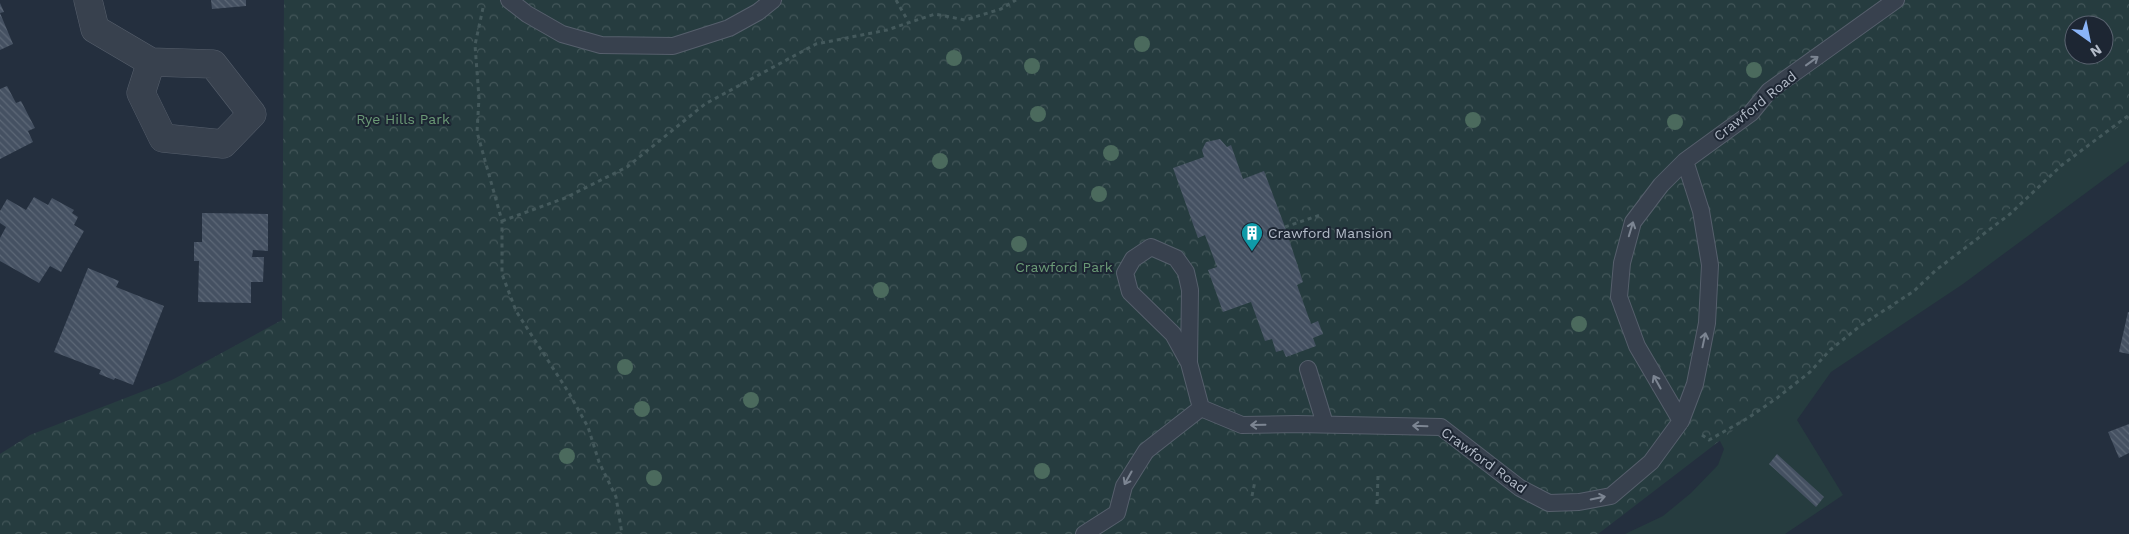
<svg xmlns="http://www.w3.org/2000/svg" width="2129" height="534" viewBox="0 0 2129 534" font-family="'Work Sans',sans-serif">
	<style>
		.green { fill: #263c3f; fill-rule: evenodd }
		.forest { fill: url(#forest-crowns); fill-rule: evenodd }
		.building { fill: url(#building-back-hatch) }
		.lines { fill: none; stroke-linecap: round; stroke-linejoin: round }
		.lane-casing { stroke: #565f6c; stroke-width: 18 }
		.street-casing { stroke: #565f6c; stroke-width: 29 }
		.path { stroke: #44595c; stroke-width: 3; stroke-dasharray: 4 4; stroke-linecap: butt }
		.lane { stroke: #38414e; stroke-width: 16 }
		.street { stroke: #38414e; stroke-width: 28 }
		.tree { fill: #4b6a5d }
		.oneway { stroke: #7c8592 }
		.labels { text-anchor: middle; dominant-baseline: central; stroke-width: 4; stroke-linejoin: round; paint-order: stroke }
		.street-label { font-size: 14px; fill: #b4bcc9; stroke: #1d2633 }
		.park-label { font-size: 14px; fill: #6b9a76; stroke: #1d2633 }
		.poi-label { font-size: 14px; fill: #b4bcc9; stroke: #1d2633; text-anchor: start }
	</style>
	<defs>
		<pattern id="forest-crowns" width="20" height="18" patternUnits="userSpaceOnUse" patternTransform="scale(1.25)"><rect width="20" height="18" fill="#263c3f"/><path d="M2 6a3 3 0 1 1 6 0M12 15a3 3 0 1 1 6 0" fill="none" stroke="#435659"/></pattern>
		<pattern id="building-back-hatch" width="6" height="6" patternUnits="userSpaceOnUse" patternTransform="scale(1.25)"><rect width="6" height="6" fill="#455162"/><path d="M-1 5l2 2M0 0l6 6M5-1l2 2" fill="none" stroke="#5d6877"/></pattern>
	</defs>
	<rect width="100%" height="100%" fill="#242f3e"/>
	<path class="green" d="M2129,0V161L1963,284L1831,372L1797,420L1843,495L1785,534H1625L1663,516L1691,493L1718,465L1724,449L1700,401L1712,171ZM2074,25H2104V55H2074Z"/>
	<path class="forest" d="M284,0H2129V119L1894,296L1898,304L1598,534H0V454L30,435L172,380L282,320ZM2074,25H2104V55H2074Z"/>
	<path class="building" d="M211,0H246V6L212,9Z
		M0,3L4,12L0,13L13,44L0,50Z
		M7,86L16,103L21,101L35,128L28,131L33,142L0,159V89Z
		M1220,139L1227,147L1231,145L1243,179L1264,171L1285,227L1303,282L1297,285L1311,324L1318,321L1323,334L1313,338L1316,346L1286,357L1283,350L1276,352L1272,339L1265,341L1251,302L1223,312L1208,270L1217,267L1205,235L1198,238L1173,168L1204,157L1202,150L1206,142Z
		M34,197L48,205L52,198L74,210L72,213L78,217L74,225L84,231L61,272L50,266L39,283L0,261V238L6,227L0,223V211L7,199L26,210Z
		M202,213L268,214V251L253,250L252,257H264L263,282H251V303L198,302L199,261H194V242H202Z
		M88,268L119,281L116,287L164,306L133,385L115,378L114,380L99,374L101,370L54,352Z
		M2128,312H2129V354L2119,352Z
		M2129,424V453L2119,458L2108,432Z
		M1777,454L1824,497L1816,507L1769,464Z"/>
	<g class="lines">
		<g class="lane-casing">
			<path id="lane" d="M509,0L527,14L562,34L601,45L673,46L729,28L758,12L773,0
				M1189,363L1173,334L1130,292L1125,273L1133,259L1151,247L1176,258L1186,272L1190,290L1189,363L1201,408
				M1308,369L1325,424
				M1681,421L1695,384L1707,323L1710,265L1701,211L1685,161
				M1084,534L1117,513L1124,486L1146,451L1201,408L1242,425L1297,424L1441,427L1520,488L1549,503L1579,502L1611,496L1651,462L1681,421L1637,346L1619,297L1622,263L1633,222L1661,185L1685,161L1751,113L1769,91L1896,0"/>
		</g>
		<g class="street-casing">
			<path id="street" d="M88,0L95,29L151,62L213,64L252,114L223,144L163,138L141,93L151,62"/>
		</g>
		<path class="path" d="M896,0L908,21
			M483,8L475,45L479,98L477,132L502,221V274L516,311L569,393L588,427L599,462L616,497L622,534
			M502,221L565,198L627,167L705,104L816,44L887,30L935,14L965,20L1001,9L1016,0
			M1285,227L1320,215
			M1702,435L1709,440L1748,418L1777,398L1810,372L1830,350L1860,326L1914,291L1936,270L2010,214L2062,165L2129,115
			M1252,496L1255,481
			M1377,504L1378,476"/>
		<use href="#lane" class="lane"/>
		<use href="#street" class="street"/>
	</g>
	<g class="tree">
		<circle cx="1142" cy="44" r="8"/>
		<circle cx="954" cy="58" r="8"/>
		<circle cx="1032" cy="66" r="8"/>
		<circle cx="1754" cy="70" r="8"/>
		<circle cx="1038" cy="114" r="8"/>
		<circle cx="1473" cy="120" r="8"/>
		<circle cx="1675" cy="122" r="8"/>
		<circle cx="1111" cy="153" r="8"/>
		<circle cx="940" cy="161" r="8"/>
		<circle cx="1099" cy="194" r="8"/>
		<circle cx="1019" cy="244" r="8"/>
		<circle cx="881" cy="290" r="8"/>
		<circle cx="1579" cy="324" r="8"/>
		<circle cx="625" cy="367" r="8"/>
		<circle cx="751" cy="400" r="8"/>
		<circle cx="642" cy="409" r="8"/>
		<circle cx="567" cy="456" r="8"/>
		<circle cx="1042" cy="471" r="8"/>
		<circle cx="654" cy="478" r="8"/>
	</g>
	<defs><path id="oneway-shaft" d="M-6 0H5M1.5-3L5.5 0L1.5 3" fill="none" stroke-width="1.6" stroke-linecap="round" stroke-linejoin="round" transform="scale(1.25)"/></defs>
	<g class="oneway">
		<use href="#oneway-shaft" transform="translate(1812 61) rotate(-36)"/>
		<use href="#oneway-shaft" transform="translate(1631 229) rotate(-73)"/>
		<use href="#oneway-shaft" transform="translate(1704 340) rotate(-78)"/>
		<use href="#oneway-shaft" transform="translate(1657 382) rotate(-119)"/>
		<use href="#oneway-shaft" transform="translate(1258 425) rotate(179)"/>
		<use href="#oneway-shaft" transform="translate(1420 426) rotate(-178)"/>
		<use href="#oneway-shaft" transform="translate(1128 478) rotate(119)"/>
		<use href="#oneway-shaft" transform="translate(1598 498) rotate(-11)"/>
	</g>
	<defs>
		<g id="building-pin" transform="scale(1.125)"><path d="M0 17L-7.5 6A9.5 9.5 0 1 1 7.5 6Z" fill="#0f9aa8" stroke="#1d2633"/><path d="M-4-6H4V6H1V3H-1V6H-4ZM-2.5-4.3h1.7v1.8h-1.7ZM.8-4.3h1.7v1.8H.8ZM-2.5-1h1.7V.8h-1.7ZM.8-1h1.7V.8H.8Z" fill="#fff"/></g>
	</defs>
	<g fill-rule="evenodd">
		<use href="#building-pin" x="1252" y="233"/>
	</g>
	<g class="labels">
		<g class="street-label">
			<text transform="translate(1755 106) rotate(-39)">Crawford Road</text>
			<text transform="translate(1484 460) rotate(36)">Crawford Road</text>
		</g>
		<g class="park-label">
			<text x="403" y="119">Rye Hills Park</text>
			<text x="1064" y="267">Crawford Park</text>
		</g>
		<g class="poi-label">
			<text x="1268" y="233">Crawford Mansion</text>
		</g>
	</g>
	<g transform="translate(2089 40) rotate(147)"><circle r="24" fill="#1d2633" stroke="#59626f"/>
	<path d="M0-4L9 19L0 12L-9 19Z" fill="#8ab4f8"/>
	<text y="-8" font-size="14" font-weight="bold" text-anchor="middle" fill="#b4bcc9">N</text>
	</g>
</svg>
